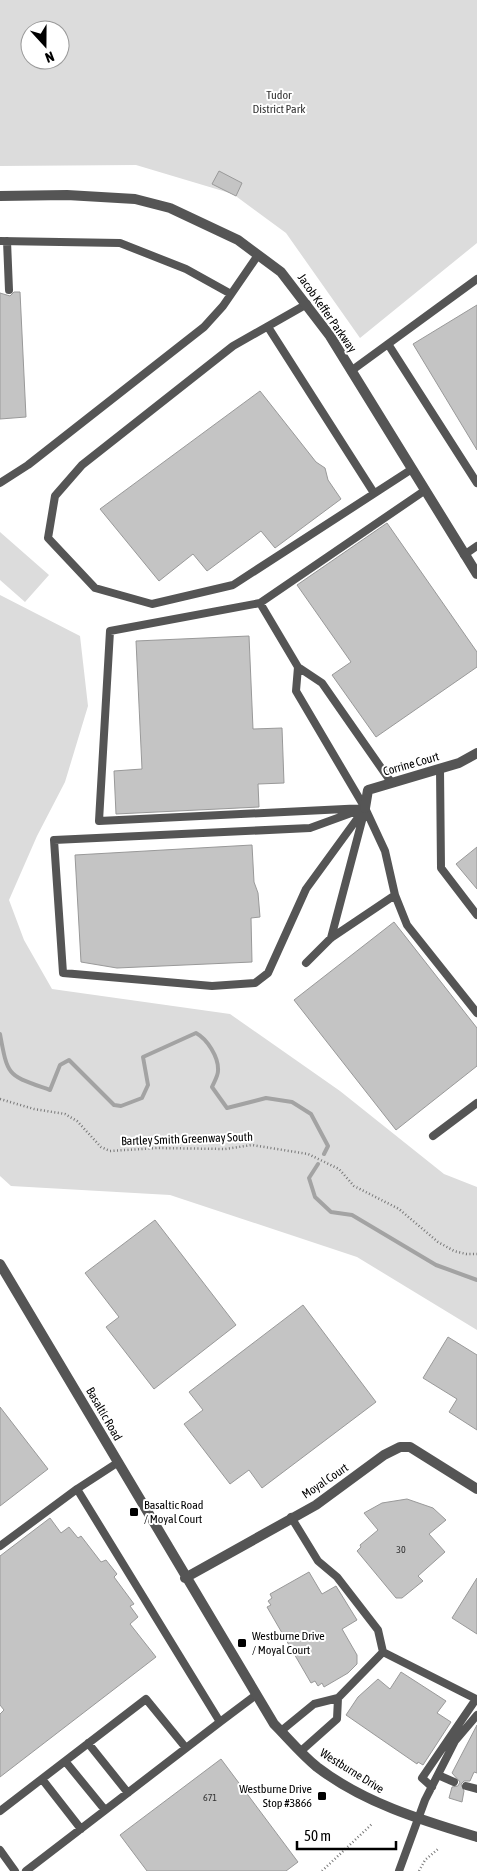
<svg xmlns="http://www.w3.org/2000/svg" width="477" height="1871" viewBox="0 0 477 1871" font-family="'Asap Condensed',sans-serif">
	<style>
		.green { fill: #dcdcdc; fill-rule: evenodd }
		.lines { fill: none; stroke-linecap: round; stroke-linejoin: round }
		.stream { stroke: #a3a3a3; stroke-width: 4 }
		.building { fill: #c4c4c4; stroke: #999 }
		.path { stroke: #777; stroke-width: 2.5; stroke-dasharray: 1 2.5; stroke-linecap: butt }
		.service { stroke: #555; stroke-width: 8 }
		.minor { stroke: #555; stroke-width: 10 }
		.poi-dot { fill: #000; stroke: #fff; stroke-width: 2 }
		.labels { text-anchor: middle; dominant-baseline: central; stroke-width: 4; stroke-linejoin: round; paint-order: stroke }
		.number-label { font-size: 10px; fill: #313131 }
		.park-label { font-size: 12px; fill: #333; stroke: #fff }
		.street-label { font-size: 12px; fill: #000; stroke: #fff }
		.poi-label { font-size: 12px; fill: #000; stroke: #fff; text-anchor: start }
	</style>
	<rect width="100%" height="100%" fill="#fff"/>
	<path class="green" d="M0,0H477V243L360,338L286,233L233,194L136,165L0,166ZM30,30H60V60H30Z
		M0,532L49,575L25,602L0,580Z
		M0,595L80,636L88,706L65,782L37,836L9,900L24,940L52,989L230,1014L340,1091L444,1174L477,1187V1330L357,1257L170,1195L11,1186L0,1176Z"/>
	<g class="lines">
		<path class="stream" d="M0,1034C8,1078 8,1075 50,1090L60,1065L69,1060L114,1105L121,1106L142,1098L148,1085L143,1057L196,1033C207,1039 219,1057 218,1071C218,1076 214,1082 212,1087L227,1108L266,1098L292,1102L311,1114L328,1146L324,1154
			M318,1164L309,1178L315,1197L331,1212L352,1215L436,1265L477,1280"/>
	</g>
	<path class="building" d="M219,171L242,183L236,196L212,184Z
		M14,292H20L26,417L0,419V293L10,296Z
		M477,305V450L413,344Z
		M260,391L316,462L325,468L328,480L341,499L275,548L261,531L207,571L193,554L159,581L100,509Z
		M387,523L477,652V667L376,737L332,675L351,662L297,585Z
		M249,636L253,729L282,728L284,783L258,784L259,807L116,814L114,771L142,769L136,641Z
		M252,845L254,882L258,893L260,917L251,918L252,962L117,968L81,962L75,855Z
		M477,847V889L456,864Z
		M394,922L477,1028V1066L396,1130L294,1000Z
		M155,1220L236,1325L154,1389L106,1327L119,1317L85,1273Z
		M303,1305L376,1402L262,1488L249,1470L230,1484L184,1424L203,1410L189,1392Z
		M448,1337L477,1355V1430L449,1412L457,1399L423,1378Z
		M0,1407L48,1469L0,1506Z
		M407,1499L433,1508L446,1520L429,1534L445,1552L418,1576L423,1581L402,1598H396L357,1551L361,1547L360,1545L378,1530L364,1513L382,1503Z
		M50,1518L61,1533L69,1527L78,1538L81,1536L101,1562L106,1560L117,1574L114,1577L134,1604L130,1606L138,1617L130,1624L156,1657L0,1777V1714L4,1710L0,1705V1556Z
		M309,1572L322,1594L336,1586L357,1620L342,1629L357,1655V1664L348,1673L324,1687L322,1683L318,1686L315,1681L311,1683L267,1607L271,1605L268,1601L272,1598L270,1594Z
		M477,1578V1634L452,1618Z
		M401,1672L446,1701L437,1713L451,1722L423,1765L418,1762L417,1764L346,1715L358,1697L378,1679L390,1689Z
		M477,1725V1773L474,1772L470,1781H464L461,1784L464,1791L462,1802L449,1798L452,1787L458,1786L460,1782L452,1773Z
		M221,1759L298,1862L286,1871H147L120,1835Z"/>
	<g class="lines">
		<path class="path" d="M0,1099L34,1109L65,1114L77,1121L101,1147L110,1151L157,1148L225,1149L252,1145L308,1154L339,1169L354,1186L399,1209L438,1242L454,1251L466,1254H477
			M322,1871L372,1824
			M419,1871L425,1860L438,1849"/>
		<path class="service" d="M0,241L120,243L186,269L231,294
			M7,241L9,290
			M307,304L233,346L82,465L55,496L48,538L95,588L152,604L233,585L412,469
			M268,327L374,493
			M388,344L477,483
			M351,371L477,279
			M0,483L28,465L204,327L223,306L258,255
			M464,555L477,546
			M260,603L424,491
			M298,667L322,683L391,782
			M440,769L441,868L477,915
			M365,808L306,889L268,973L255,983L212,986L63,973L54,840L310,828Z
			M395,895L407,925L477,1013
			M331,938L364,813
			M306,963L331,938L395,895L385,851L365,808L296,691L298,667L260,603L110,631L99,821L365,808
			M433,1136L477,1103
			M117,1463L77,1489L220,1722L256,1695
			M0,1546L77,1489
			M383,1652L476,1699L422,1778L432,1787
			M281,1731L314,1704L338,1698L383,1652L378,1630L337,1577L318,1561L291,1517
			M88,1743L128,1793
			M301,1751L337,1719L338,1698
			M65,1761L105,1810
			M438,1775L454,1782
			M42,1779L81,1829
			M466,1786L477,1789
			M0,1811L146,1699L186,1748
			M0,1850L15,1871
			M26,1871L220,1722
			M399,1871L425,1800L455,1741L477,1715"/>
		<path class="minor" d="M0,196L67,195L135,199L170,208L238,240L281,272L330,336L477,574
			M365,808L368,790L459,763L477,753
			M0,1264L274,1724C288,1738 301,1754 317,1767C364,1803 421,1820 477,1837
			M185,1578L316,1505L384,1455L400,1447H410L477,1489"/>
	</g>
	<g class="poi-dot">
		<rect x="129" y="1507" width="10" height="10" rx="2.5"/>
		<rect x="237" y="1638" width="10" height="10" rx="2.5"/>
		<rect x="317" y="1791" width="10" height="10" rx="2.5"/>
	</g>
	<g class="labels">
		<g class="number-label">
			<text x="401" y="1549">30</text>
			<text x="210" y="1797">671</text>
		</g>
		<g class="park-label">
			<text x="279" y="95">Tudor<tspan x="279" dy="14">District Park</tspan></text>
		</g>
		<g class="street-label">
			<text transform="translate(327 313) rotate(55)">Jacob Keffer Parkway</text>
			<text transform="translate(411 764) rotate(-16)">Corrine Court</text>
			<text transform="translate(187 1139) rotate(-2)">Bartley Smith Greenway South</text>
			<text transform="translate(104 1414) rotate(60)">Basaltic Road</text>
			<text transform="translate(325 1481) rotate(-34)">Moyal Court</text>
			<text transform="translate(352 1771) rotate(32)">Westburne Drive</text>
		</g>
		<g class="poi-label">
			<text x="144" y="1505">Basaltic Road<tspan x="144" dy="14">/ Moyal Court</tspan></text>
			<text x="252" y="1636">Westburne Drive<tspan x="252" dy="14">/ Moyal Court</tspan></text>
			<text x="312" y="1789" text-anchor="end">Westburne Drive<tspan x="312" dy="14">Stop #3866</tspan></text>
		</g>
	</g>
	<g transform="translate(45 45) rotate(159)"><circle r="24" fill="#ffffff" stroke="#999999"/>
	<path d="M0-4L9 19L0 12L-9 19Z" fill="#000000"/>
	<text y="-8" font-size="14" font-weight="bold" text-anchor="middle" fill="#000000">N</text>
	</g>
	<path d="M297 1841v8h99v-8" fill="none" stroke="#000000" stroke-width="2.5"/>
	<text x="304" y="1841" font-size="15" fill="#000000" stroke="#ffffff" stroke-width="4" paint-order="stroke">50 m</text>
</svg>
